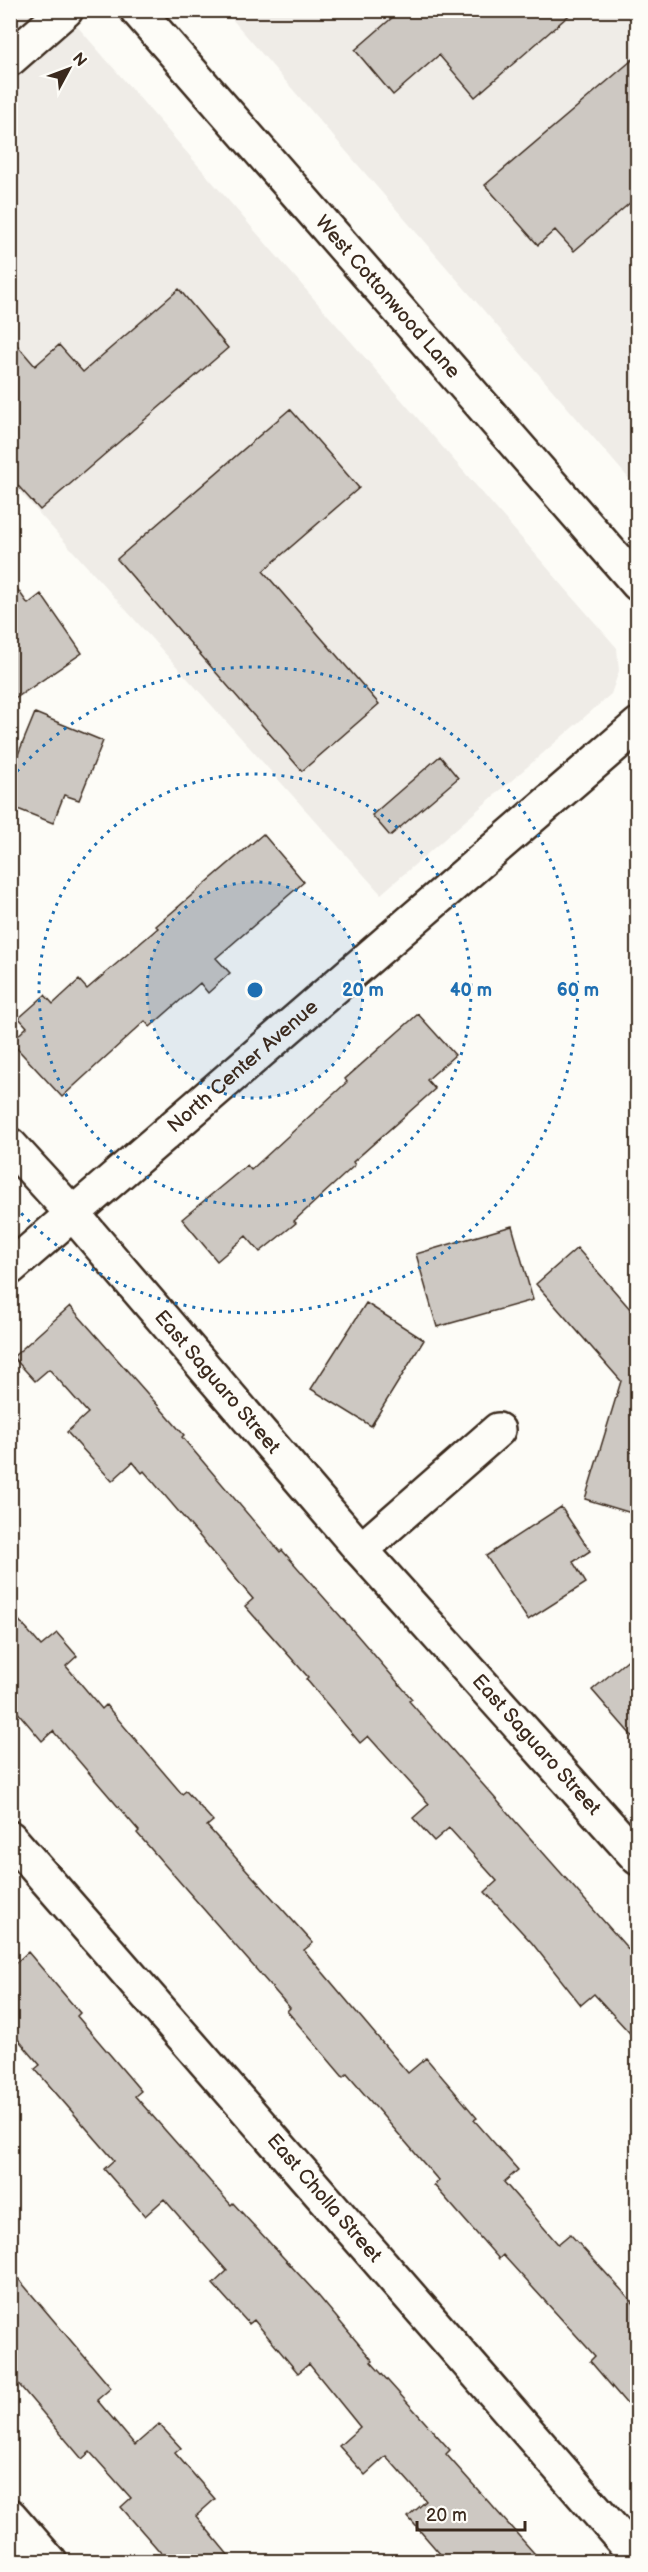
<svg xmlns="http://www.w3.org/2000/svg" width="648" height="2572" viewBox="0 0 648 2572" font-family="'Balsamiq Sans',sans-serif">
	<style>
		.built { fill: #efece7 }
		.building { fill: #cdc8c2; stroke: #3b2a1e; stroke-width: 1.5 }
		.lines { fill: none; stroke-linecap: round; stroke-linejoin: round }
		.minor-casing { stroke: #3b2a1e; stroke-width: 38 }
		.major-casing { stroke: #3b2a1e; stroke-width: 38 }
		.minor { stroke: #fdfcf7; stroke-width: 33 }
		.major { stroke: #fdfcf7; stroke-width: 33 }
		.ring { fill: none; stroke: #1f6fb2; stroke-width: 3; stroke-dasharray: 3 6 }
		.labels { text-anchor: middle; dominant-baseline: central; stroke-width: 4.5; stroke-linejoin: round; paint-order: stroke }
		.street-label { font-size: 20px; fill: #3b2a1e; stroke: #fdfcf7 }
		.centre { fill: #1f6fb2; stroke: #fdfcf7; stroke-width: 3 }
		.ring-label { font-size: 18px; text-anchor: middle; font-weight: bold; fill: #1f6fb2; stroke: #fdfcf7; stroke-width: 4.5; stroke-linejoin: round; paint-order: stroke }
	</style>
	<rect width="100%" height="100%" fill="#fdfcf7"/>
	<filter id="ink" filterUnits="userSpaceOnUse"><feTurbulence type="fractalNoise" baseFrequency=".0167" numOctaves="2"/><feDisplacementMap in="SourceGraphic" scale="12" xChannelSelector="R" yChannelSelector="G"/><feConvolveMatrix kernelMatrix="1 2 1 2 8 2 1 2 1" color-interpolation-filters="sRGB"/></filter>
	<g filter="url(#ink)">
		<path class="built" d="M10,11H64L617,648L619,671L611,694L381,894L11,482Z
			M225,11H637V488Z"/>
		<path class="building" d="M401,10H575L475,97L439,55L393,95L355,50Z
			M638,55V196L574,251L555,230L538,245L485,185Z
			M179,289L228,348L40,510L10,477V337L35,366L59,345L83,372Z
			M290,409L359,488L263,571L379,704L302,771L117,559Z
			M10,579L28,604L41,594L82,653L10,702Z
			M35,713L103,741L79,800L64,795L53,823L10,806V774Z
			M440,756L458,778L390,836L372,815Z
			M263,834L304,882L216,958L230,973L208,993L200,983L150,1027L145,1021L62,1097L11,1042L27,1027L19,1018L45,995L53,1004L79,980L87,989L158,928L156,926Z
			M418,1014L455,1055L427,1080L435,1089L353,1162L355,1165L294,1221L296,1223L260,1252L246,1236L217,1261L182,1219L247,1165L251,1170L347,1082L345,1079Z
			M512,1226L533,1300L437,1327L416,1254Z
			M577,1248L638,1318V1515L585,1499L621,1381L536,1284Z
			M366,1303L424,1340L371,1426L311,1389Z
			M70,1306L184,1435L182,1437L280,1552L282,1550L357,1635L412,1699L409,1701L638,1960V2042L594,1994L581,2005L532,1943L485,1892L497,1881L449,1828L434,1841L413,1818L429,1804L368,1736L360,1743L306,1679L308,1677L245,1606L253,1599L144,1471L142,1473L133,1462L112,1481L67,1432L88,1413L49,1369L35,1381L13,1357Z
			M561,1507L590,1551L573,1562L586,1583L528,1620L486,1556Z
			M10,1610L41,1646L57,1633L77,1656L66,1666L102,1709L106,1705L182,1794L186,1791L213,1821L207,1826L313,1943L304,1950L408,2073L426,2058L477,2118L474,2120L518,2170L504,2182L558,2244L570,2234L638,2308V2417L590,2361L595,2356L503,2255L499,2259L434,2185L439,2181L347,2074L343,2077L287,2011L290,2008L137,1833L139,1831L53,1731L42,1741L10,1703Z
			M638,1651V1743L592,1690Z
			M28,1952L80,2013L77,2016L141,2091L135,2096L231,2205L233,2203L316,2293L373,2361L371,2362L450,2450L446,2454L542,2562H447L408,2517L426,2501L386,2456L365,2475L339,2446L360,2427L309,2364L298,2373L254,2320L249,2324L213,2284L227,2271L164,2199L145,2216L104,2169L114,2160L35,2069L40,2065L10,2030V1968Z
			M10,2269L111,2388L97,2400L135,2445L159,2424L181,2448L175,2453L215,2499L196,2516L234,2562H169L121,2507L131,2498L90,2452L82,2459L10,2374Z"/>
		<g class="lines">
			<g class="minor-casing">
				<g id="minor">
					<path d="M10,59L66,10"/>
					<path id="s1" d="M10,1145L73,1214L361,1550L638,1858"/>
					<path id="s2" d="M10,1268L638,725"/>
					<path d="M361,1550L498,1430"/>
					<path id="s3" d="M10,1838L638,2558"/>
					<path d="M10,2516L50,2562"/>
				</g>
			</g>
			<g class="major-casing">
				<g id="major">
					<path id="s4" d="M137,10L638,584"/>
				</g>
			</g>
			<use href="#minor" class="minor"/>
			<use href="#major" class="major"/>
		</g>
	</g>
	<circle cx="255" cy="990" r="108" fill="#1f6fb2" fill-opacity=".12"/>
	<g class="ring">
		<circle cx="255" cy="990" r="108"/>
		<circle cx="255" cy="990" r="216"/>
		<path d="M11 778A323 323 0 1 1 11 1202"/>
	</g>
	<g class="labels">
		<g class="street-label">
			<text stroke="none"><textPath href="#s4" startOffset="381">West Cottonwood Lane</textPath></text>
			<text stroke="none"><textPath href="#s2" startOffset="308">North Center Avenue</textPath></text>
			<text stroke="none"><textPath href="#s1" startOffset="315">East Saguaro Street</textPath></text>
			<text stroke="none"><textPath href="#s1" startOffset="798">East Saguaro Street</textPath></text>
			<text stroke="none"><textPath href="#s3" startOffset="478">East Cholla Street</textPath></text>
		</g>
	</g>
	<circle cx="255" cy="990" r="9" class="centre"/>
	<g class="ring-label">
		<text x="363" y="996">20 m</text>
		<text x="471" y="996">40 m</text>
		<text x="578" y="996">60 m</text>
	</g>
	<rect width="648" height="2572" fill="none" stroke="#fdfcf7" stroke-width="36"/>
	<rect x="18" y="18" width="612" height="2536" fill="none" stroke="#3b2a1e" stroke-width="2" filter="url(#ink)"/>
	<g transform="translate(69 69) rotate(49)" stroke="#fdfcf7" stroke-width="4.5" paint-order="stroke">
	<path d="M0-4.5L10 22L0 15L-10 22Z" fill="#3b2a1e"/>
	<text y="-9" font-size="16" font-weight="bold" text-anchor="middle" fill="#3b2a1e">N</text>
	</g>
	<path d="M417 2521v9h108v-9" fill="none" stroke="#3b2a1e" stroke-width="3"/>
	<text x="426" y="2521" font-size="18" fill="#3b2a1e" stroke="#fdfcf7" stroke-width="4.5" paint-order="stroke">20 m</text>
</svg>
